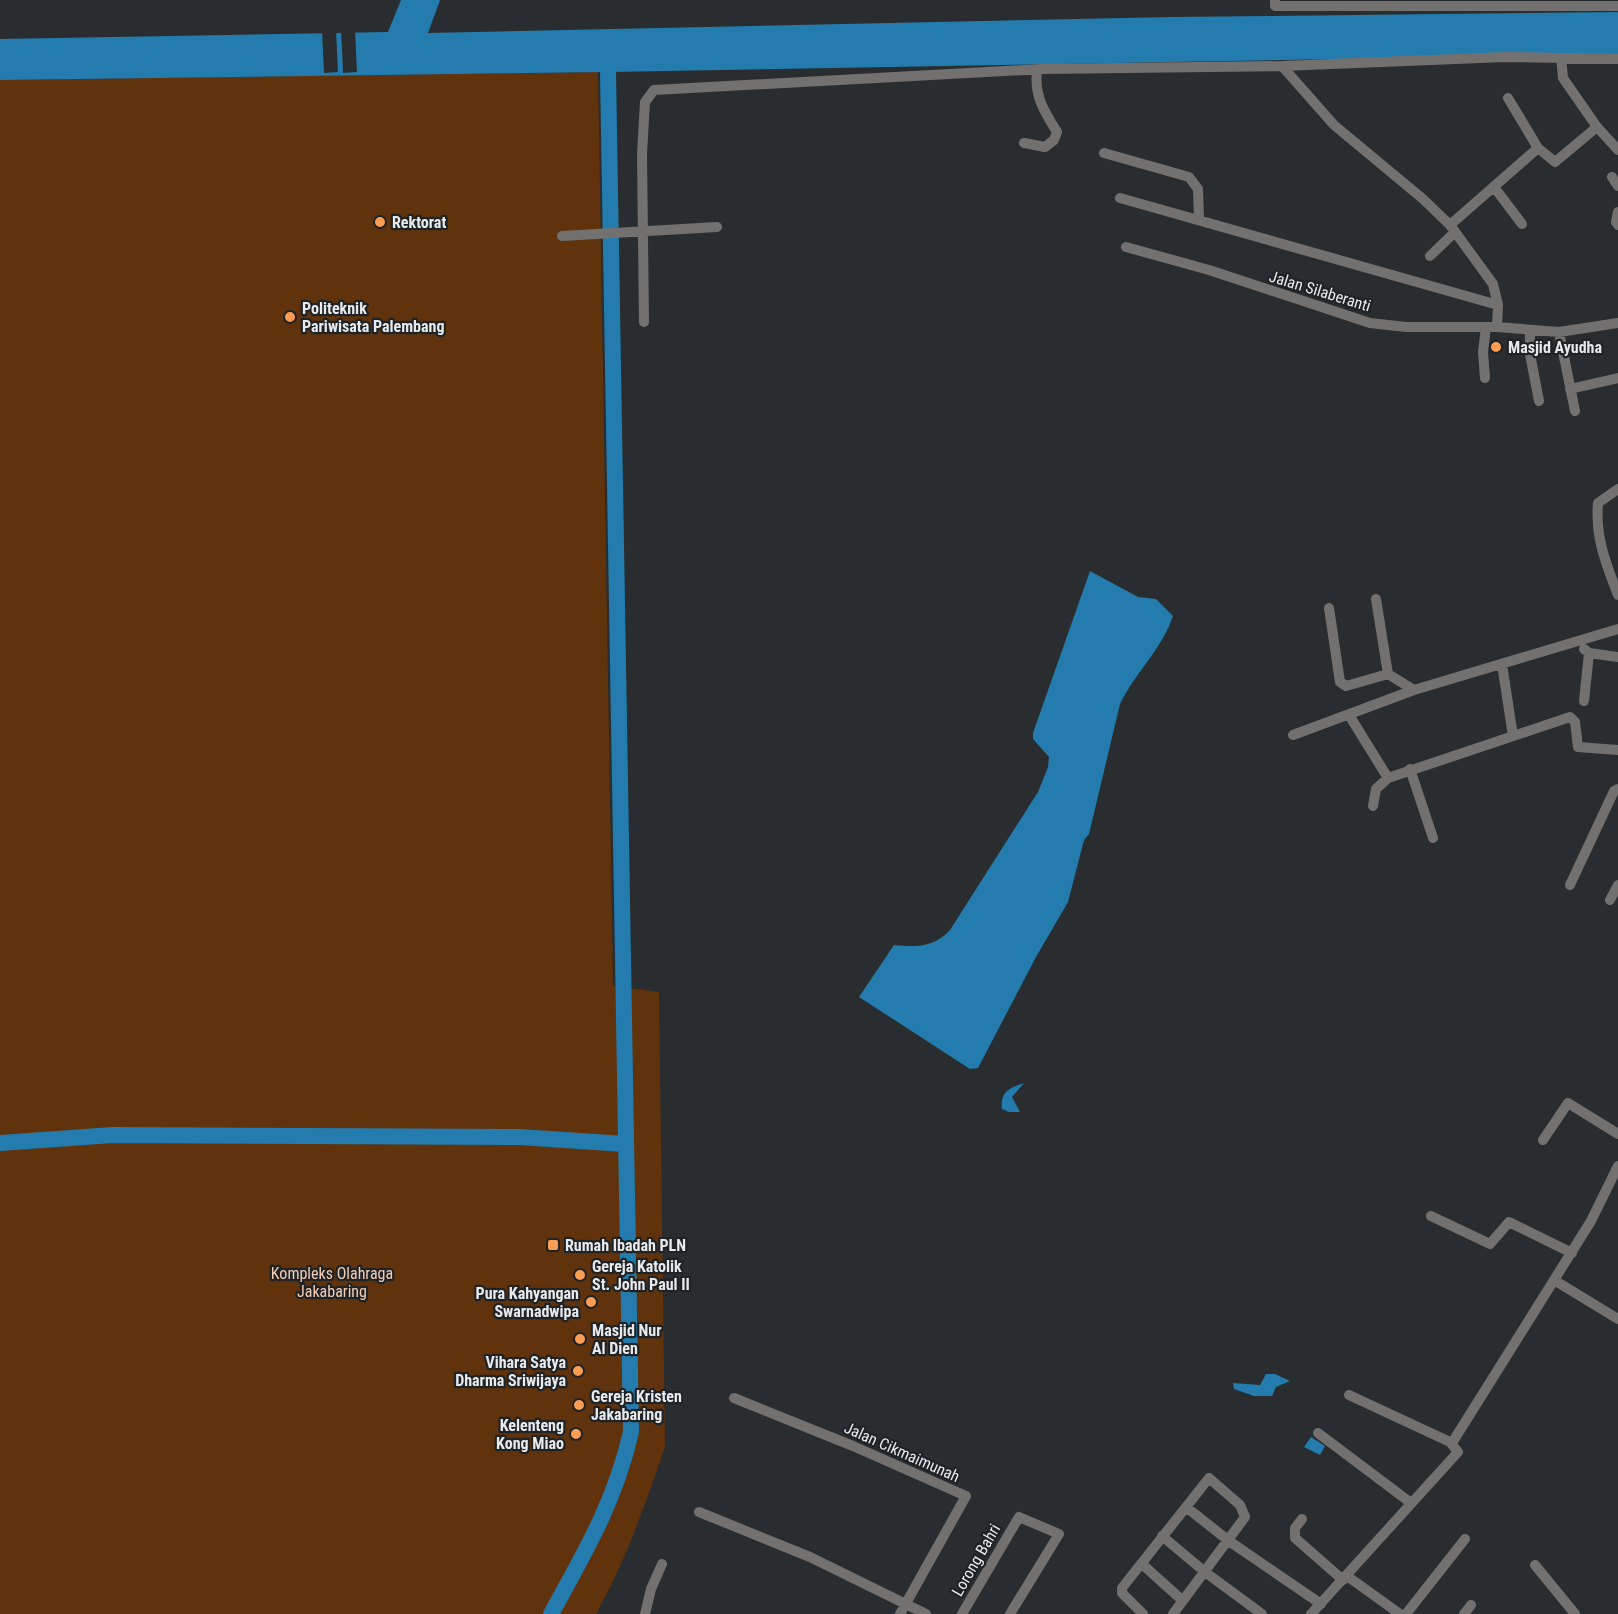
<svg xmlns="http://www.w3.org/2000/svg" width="1618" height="1614" viewBox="0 0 1618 1614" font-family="'Roboto Condensed',sans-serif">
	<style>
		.green { fill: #60330d }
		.water { fill: #237cad }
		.pier { fill: #292d30 }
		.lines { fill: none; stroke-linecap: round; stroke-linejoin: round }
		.river { stroke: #237cad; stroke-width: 16 }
		.minor { stroke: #737170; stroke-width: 10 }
		.poi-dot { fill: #fc9d54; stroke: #202326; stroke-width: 2 }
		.labels { text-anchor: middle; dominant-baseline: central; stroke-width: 4.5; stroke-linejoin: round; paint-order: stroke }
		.poi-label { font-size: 16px; font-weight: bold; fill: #e7e9eb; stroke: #202326; text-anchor: start }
		.street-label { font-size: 16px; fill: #e7e9eb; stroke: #202326 }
		.park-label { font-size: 16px; fill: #f4ceb4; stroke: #202326 }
	</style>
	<rect width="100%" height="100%" fill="#292d30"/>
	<path class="green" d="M598,72L613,986L659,992L665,1447C645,1504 626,1561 596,1614H0V80Z"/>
	<path class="water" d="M401,0H440L428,33L1172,17L1618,12V54L608,72L0,80V39L388,32Z
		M1090,571L1138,597L1156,599L1173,616C1162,649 1135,673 1120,704L1089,834L1084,840L1068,902L1036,957L978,1068L970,1069L859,997L894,945C917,947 933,948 950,930L1038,792L1048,767L1049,757L1033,739V733Z
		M1024,1083L1012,1097L1020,1112H1009L1002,1109C1000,1092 1009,1088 1024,1083Z
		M1266,1374H1275L1290,1381L1276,1387L1272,1396H1254L1234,1389L1233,1383L1260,1385Z
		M1311,1437L1325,1446L1320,1455L1304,1447Z"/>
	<path class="pier" d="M322,30H336L338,72L324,73Z
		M341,30H355L357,72L343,73Z"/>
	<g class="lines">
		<path class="river" d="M0,1143L113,1135L519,1137L625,1144
			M551,1614C585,1552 615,1502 631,1432L608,72"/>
		<path class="minor" d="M1275,0V6H1618
			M1282,66L1505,57L1618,59
			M1508,98L1538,148
			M1597,127L1618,150
			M1024,143L1045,147L1054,140L1057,132C1044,111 1034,96 1037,71
			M1104,153L1189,177L1198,189L1199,219
			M1612,177L1618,186
			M1494,187L1522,224
			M1120,198L1498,305
			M1618,212L1616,222L1618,225
			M1450,225L1538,148L1555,162L1597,127L1563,78L1561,58
			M562,236L717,227
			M1126,247L1209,270L1370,323L1406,327H1497L1559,332L1618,323
			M1430,256L1455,232
			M644,322L642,154L645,102L654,90L1042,69L1282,66L1334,125L1423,199L1450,225L1493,284L1498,305L1497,327
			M1530,330V354L1539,401
			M1559,332L1575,411
			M1485,378L1483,352L1486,327
			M1570,389L1618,378
			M1618,489L1598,503C1595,537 1606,564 1618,595
			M1376,599L1388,674
			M1329,608L1340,682L1346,686L1388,674L1414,690L1618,629
			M1584,649L1589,653L1618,657
			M1502,664L1513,736
			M1584,701L1589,653
			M1349,715L1388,778
			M1293,735L1414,690
			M1410,769L1433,838
			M1373,806L1376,789L1388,778L1570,717L1575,722L1578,747L1618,750
			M1570,885L1614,791L1618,789
			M1610,900L1618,885
			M1543,1140L1568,1103L1618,1134
			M1431,1216L1490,1244L1509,1222L1572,1253
			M1554,1280L1618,1319
			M734,1398L853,1446L966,1496L900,1614
			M1318,1433L1411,1503
			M1452,1443L1591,1221L1618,1166
			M1186,1507L1229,1541L1321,1604
			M699,1512L810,1557L926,1614
			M1302,1519L1295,1528V1538L1343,1580
			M1162,1536L1205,1572L1262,1614
			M1142,1564L1183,1601
			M1535,1565L1575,1614
			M1347,1576L1400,1614
			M645,1614L651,1589L662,1564
			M962,1614L1019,1517L1059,1534L1010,1614
			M1143,1614L1122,1593V1588L1209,1478L1240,1505L1245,1517L1173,1614
			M1311,1614L1458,1452L1450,1442L1349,1395
			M1406,1614L1465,1539
			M1464,1614L1471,1605"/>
	</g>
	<g class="poi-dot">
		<circle cx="380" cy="222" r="6"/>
		<circle cx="290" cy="317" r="6"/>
		<circle cx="1496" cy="347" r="6"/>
		<rect x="547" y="1239" width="12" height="12" rx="3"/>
		<circle cx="580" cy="1275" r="6"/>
		<circle cx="591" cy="1302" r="6"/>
		<circle cx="580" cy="1339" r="6"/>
		<circle cx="578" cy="1371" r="6"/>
		<circle cx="579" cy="1405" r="6"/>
		<circle cx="576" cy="1434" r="6"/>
	</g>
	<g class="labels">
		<g class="poi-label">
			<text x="392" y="222">Rektorat</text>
			<text x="302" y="308">Politeknik<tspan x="302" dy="18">Pariwisata Palembang</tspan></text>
			<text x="1508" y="347">Masjid Ayudha</text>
			<text x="565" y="1245">Rumah Ibadah PLN</text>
			<text x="592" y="1266">Gereja Katolik<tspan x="592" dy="18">St. John Paul II</tspan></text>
			<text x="579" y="1293" text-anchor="end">Pura Kahyangan<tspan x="579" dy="18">Swarnadwipa</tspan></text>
			<text x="592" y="1330">Masjid Nur<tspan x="592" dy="18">Al Dien</tspan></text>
			<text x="566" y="1362" text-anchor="end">Vihara Satya<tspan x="566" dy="18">Dharma Sriwijaya</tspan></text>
			<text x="591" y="1396">Gereja Kristen<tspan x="591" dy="18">Jakabaring</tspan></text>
			<text x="564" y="1425" text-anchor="end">Kelenteng<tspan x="564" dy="18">Kong Miao</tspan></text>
		</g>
		<g class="street-label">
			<text transform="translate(1320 291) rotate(17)">Jalan Silaberanti</text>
			<text transform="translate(902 1452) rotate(24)">Jalan Cikmaimunah</text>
			<text transform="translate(976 1560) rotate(-60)">Lorong Bahri</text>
		</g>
		<g class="park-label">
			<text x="332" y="1273">Kompleks Olahraga<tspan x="332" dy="18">Jakabaring</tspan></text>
		</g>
	</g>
</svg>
